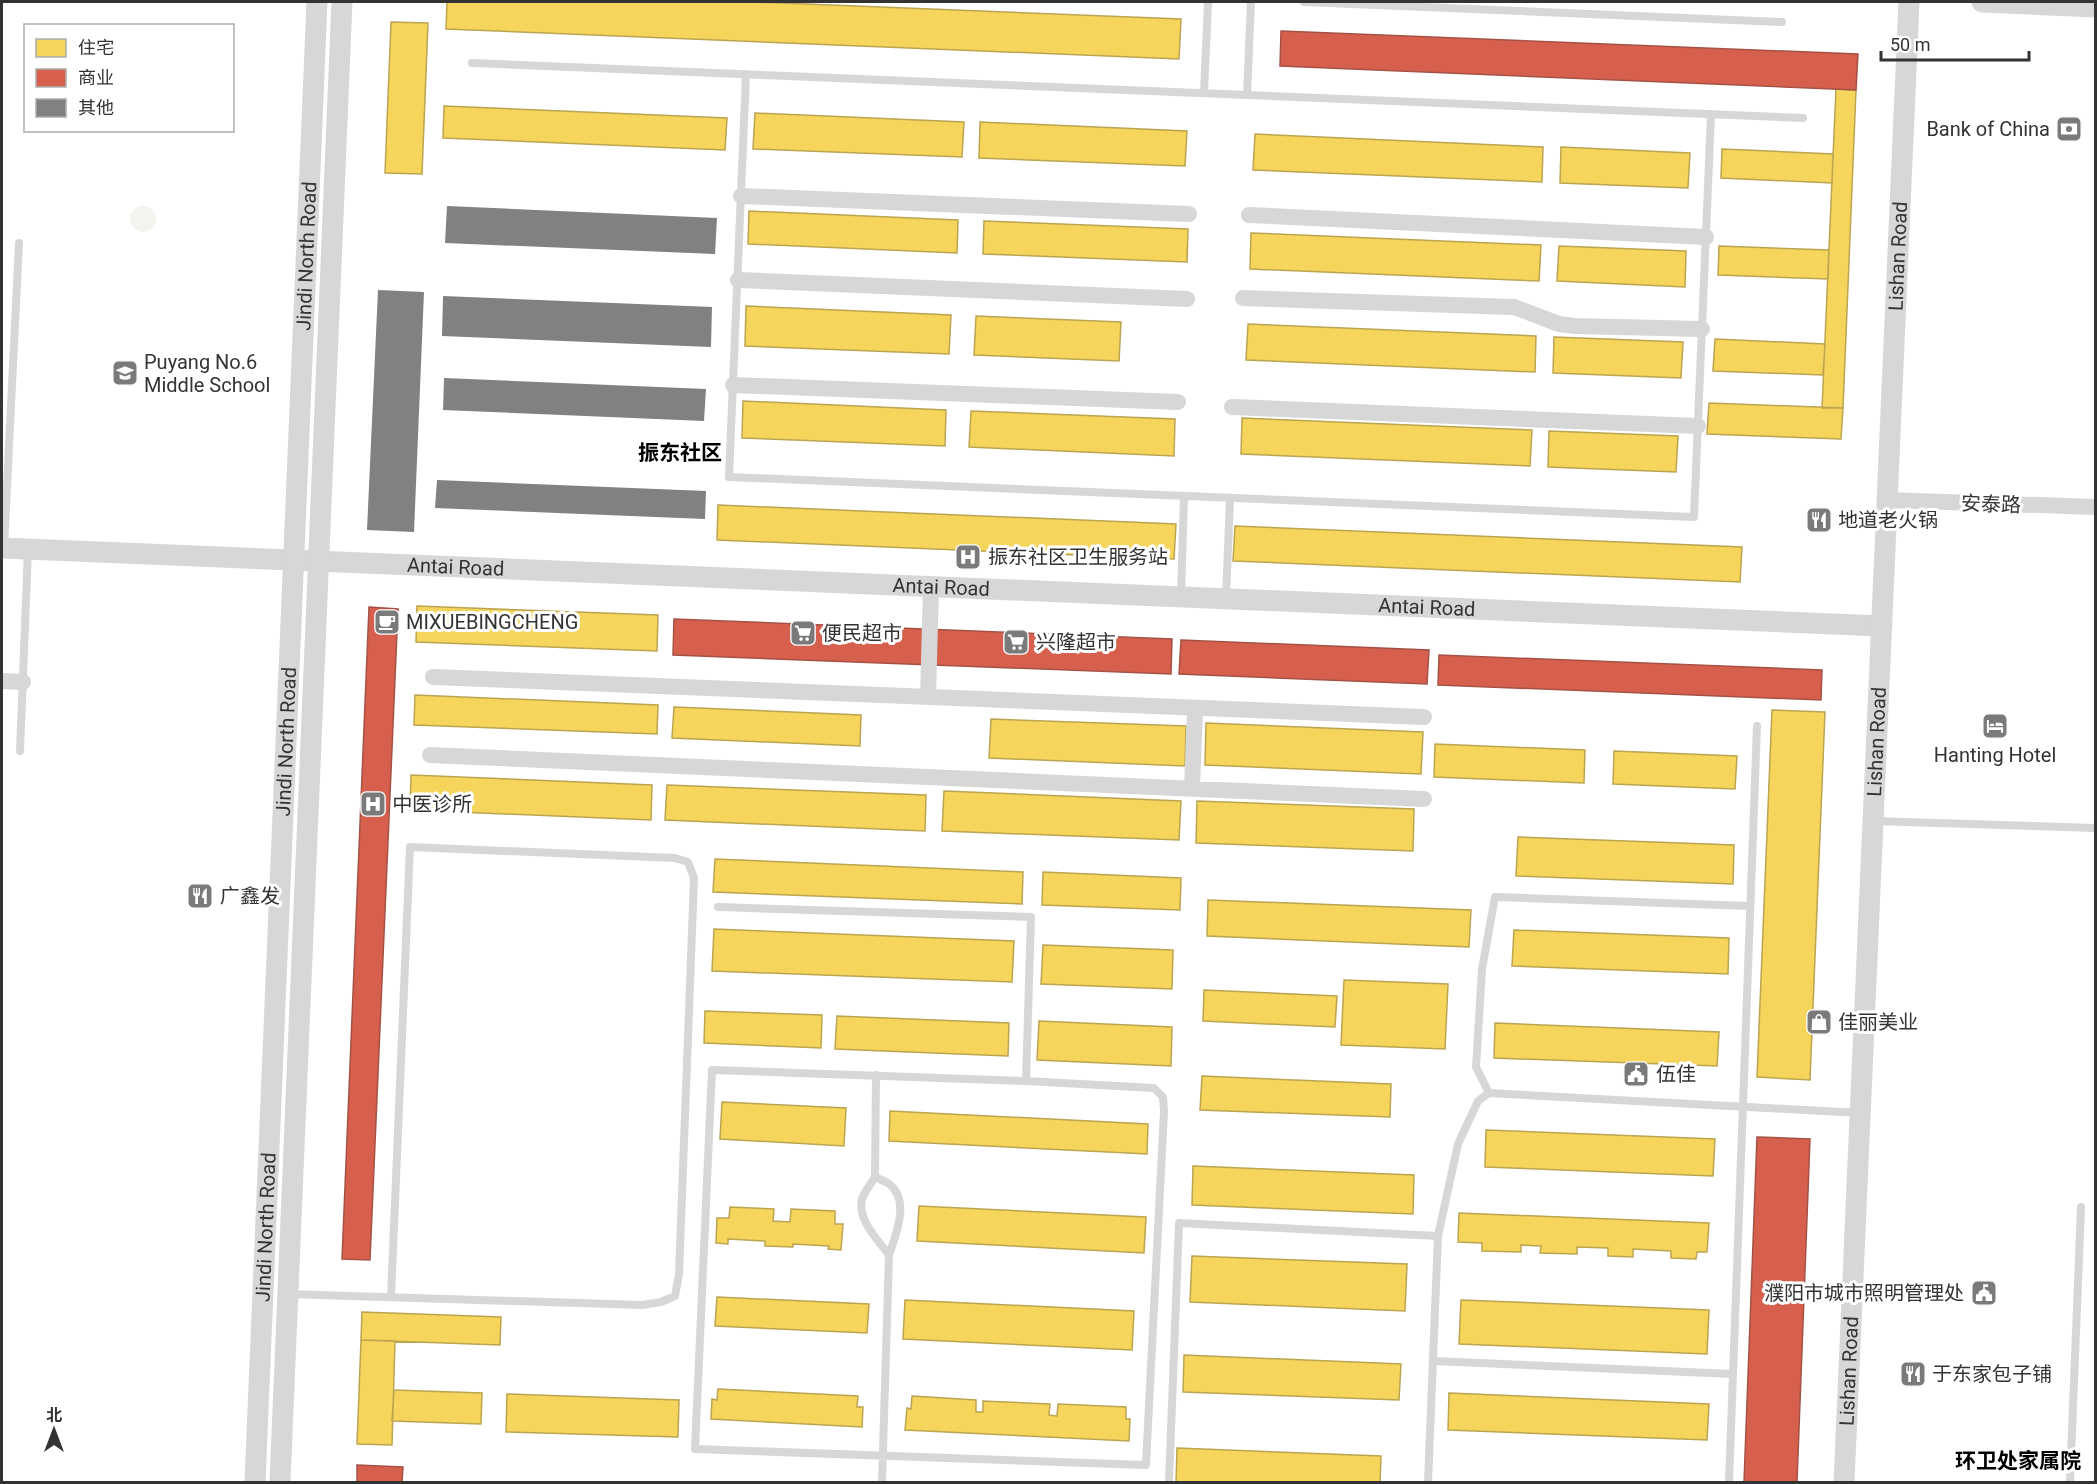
<svg xmlns="http://www.w3.org/2000/svg" width="2097" height="1484" viewBox="0 0 2097 1484" font-family="Roboto,'Noto Sans SC',sans-serif">
	<style>
		.green { fill: #f1f5ed }
		.homes { fill: #f6d55c; stroke: #bca450; stroke-width: 1.5 }
		.shops { fill: #d6604d; stroke: #a55245; stroke-width: 1.5 }
		.building { fill: #818181 }
		.lines { fill: none; stroke-linecap: round; stroke-linejoin: round }
		.service { stroke: #d7d7d7; stroke-width: 8 }
		.minor { stroke: #d7d7d7; stroke-width: 16 }
		.tertiary { stroke: #d7d7d7; stroke-width: 21 }
		.labels { text-anchor: middle; dominant-baseline: central; stroke-width: 6; stroke-linejoin: round; paint-order: stroke }
		.poi-label { font-size: 20px; fill: #333; stroke: #fff; text-anchor: start }
		.street-label { font-size: 20px; fill: #333; stroke: #fff }
		.neighbourhood-label { font-size: 21px; font-weight: bold; fill: #000; stroke: #fff }
	</style>
	<rect width="100%" height="100%" fill="#fff"/>
	<path class="green" d="M130 219a13 13 0 1 1 26 0a13 13 0 1 1-26 0Z"/>
	<path class="homes" d="M447,2H754L1181,19L1179,59L446,29Z
		M391,22L428,23L422,174L385,173Z
		M1836,89L1856,90L1843,408H1822Z
		M444,106L727,118L725,150L443,138Z
		M755,113L964,122L962,157L753,149Z
		M980,122L1187,131L1185,166L979,158Z
		M1255,134L1543,147L1542,182L1253,170Z
		M1561,147L1690,153L1688,188L1560,183Z
		M1722,149L1833,154L1832,183L1721,178Z
		M749,211L958,220L957,253L748,244Z
		M984,221L1188,229L1187,262L983,254Z
		M1251,233L1541,245L1539,281L1250,269Z
		M1559,246L1686,251L1685,287L1557,281Z
		M1719,246L1829,250L1828,279L1718,275Z
		M746,306L951,315L949,354L745,346Z
		M976,316L1121,322L1119,361L974,355Z
		M1248,324L1536,336L1535,372L1246,360Z
		M1554,337L1683,342L1681,378L1553,373Z
		M1715,339L1825,344L1823,375L1713,371Z
		M743,401L946,410L945,446L742,438Z
		M1709,403L1843,408L1841,439L1707,434Z
		M971,411L1175,419L1174,456L969,447Z
		M1242,418L1532,430L1530,466L1241,454Z
		M1549,431L1678,436L1676,472L1548,467Z
		M718,505L1176,524L1174,559L717,540Z
		M1235,526L1742,547L1740,582L1233,561Z
		M417,606L658,615L657,651L416,642Z
		M415,695L658,705L657,734L414,725Z
		M674,707L861,715L860,746L672,738Z
		M1772,710L1825,712L1810,1080L1757,1077Z
		M991,719L1186,726L1185,766L989,758Z
		M1206,723L1423,732L1421,774L1205,765Z
		M1435,744L1585,750L1584,783L1434,777Z
		M1614,751L1737,756L1735,789L1613,784Z
		M411,775L652,785L651,820L410,810Z
		M667,785L926,795L925,831L665,820Z
		M944,791L1181,801L1179,840L942,831Z
		M1197,801L1414,809L1413,851L1196,843Z
		M1518,837L1734,845L1733,884L1516,876Z
		M715,859L1023,872L1022,904L713,892Z
		M1043,872L1181,878L1180,910L1042,905Z
		M1208,900L1471,910L1469,947L1207,936Z
		M714,929L1014,941L1012,982L712,971Z
		M1514,930L1729,938L1728,974L1512,966Z
		M1043,945L1173,950L1172,989L1041,984Z
		M1344,980L1448,984L1445,1049L1341,1045Z
		M1204,990L1337,996L1335,1027L1203,1021Z
		M705,1011L822,1015L821,1048L704,1043Z
		M837,1016L1009,1023L1008,1056L835,1049Z
		M1039,1021L1172,1027L1171,1066L1037,1060Z
		M1495,1023L1719,1032L1717,1066L1494,1058Z
		M1202,1076L1391,1084L1390,1117L1200,1110Z
		M722,1102L846,1108L844,1146L720,1139Z
		M890,1111L1148,1124L1147,1154L889,1141Z
		M1486,1130L1715,1139L1713,1176L1485,1167Z
		M1193,1166L1414,1175L1413,1214L1192,1205Z
		M919,1206L1146,1217L1144,1253L917,1241Z
		M730,1207L774,1209L773,1221L790,1222L791,1209L835,1211V1224H843L841,1250L828,1249L829,1246L793,1244V1247L765,1246V1241L728,1239V1244L716,1243L717,1218H729Z
		M1459,1213L1709,1223L1707,1252H1697L1696,1259L1671,1258V1251L1633,1249V1257L1608,1256V1248L1577,1247V1254L1540,1253L1541,1246L1521,1245V1252L1482,1251V1243L1458,1242Z
		M1192,1256L1407,1264L1405,1311L1190,1302Z
		M717,1297L869,1304L867,1333L715,1326Z
		M905,1300L1134,1311L1132,1350L903,1339Z
		M1461,1300L1709,1310L1707,1354L1459,1344Z
		M362,1312L501,1317L500,1345L361,1340Z
		M361,1340L395,1341L392,1445L357,1444Z
		M1184,1355L1401,1364L1399,1400L1183,1392Z
		M718,1389L858,1396L857,1407H863L862,1427L711,1419L712,1399L717,1400Z
		M394,1390L482,1393L481,1424L392,1421Z
		M1449,1393L1709,1404L1707,1440L1448,1430Z
		M507,1394L679,1400L678,1437L506,1432Z
		M912,1396L976,1400V1412H983V1401L1050,1404L1049,1415L1057,1416L1058,1404L1126,1407V1419H1130L1129,1441L905,1430L907,1408L911,1409Z
		M1177,1448L1381,1456L1380,1482H1176Z"/>
	<path class="shops" d="M1281,31L1858,54L1856,90L1280,66Z
		M369,607L398,609L370,1260L342,1259Z
		M674,619L1172,639L1171,674L673,655Z
		M1181,640L1429,650L1427,684L1179,674Z
		M1439,655L1822,670L1821,700L1438,685Z
		M1757,1137L1810,1139L1797,1482H1744Z
		M357,1465L403,1467L402,1482H357Z"/>
	<path class="building" d="M447,206L717,218L715,254L445,243Z
		M378,290L424,292L414,532L367,530Z
		M443,296L712,307L711,347L442,336Z
		M444,378L706,389L704,421L443,410Z
		M437,480L706,491L705,519L435,508Z"/>
	<g class="lines">
		<path class="service" d="M1304,2L1782,22
			M472,63L1803,118
			M746,74L729,477L1694,517L1711,114
			M1204,93L1208,2
			M1247,95L1251,2
			M4,548L19,243
			M1181,597L1184,496
			M1226,598L1230,498
			M20,751L28,550
			M1873,821L2096,828
			M718,907L1031,917L1026,1081L712,1070L695,1449L1146,1465L1164,1111L1163,1097L1154,1088L1026,1081
			M876,1075L875,1177C879,1179 884,1181 888,1183C911,1199 896,1235 889,1255L882,1482
			M1489,1093L1476,1067L1482,969L1495,897L1750,906
			M875,1177C871,1184 864,1192 862,1199C857,1220 878,1240 889,1255
			M287,1294L642,1305L661,1302L675,1296L679,1274L694,878L688,862L675,858L410,847L391,1297
			M1433,1361L1733,1374
			M1169,1482L1179,1223L1438,1236
			M1428,1482L1438,1236L1458,1144L1478,1101L1489,1093L1860,1113
			M1729,1482L1757,726
			M2070,1482L2081,1207"/>
		<path class="minor" d="M741,196L1189,214
			M1249,215L1706,237
			M738,280L1187,299
			M1243,298L1514,307L1559,324L1575,326L1702,329
			M733,385L1178,402
			M1232,407L1698,426
			M1887,500L2096,507
			M433,677L1424,717
			M2,681L23,682
			M928,697L931,587
			M430,755L1424,799
			M1192,789L1195,708"/>
		<g class="tertiary">
			<path d="M1982,2L2096,7"/>
			<path id="s1" d="M2,548L1882,626"/>
			<path id="s2" d="M255,1482L317,2"/>
			<path d="M280,1482L342,2"/>
			<path id="s3" d="M1844,1482L1909,2"/>
		</g>
	</g>
	<defs>
		<g id="bank-square" transform="scale(1.35)"><rect x="-9" y="-9" width="18" height="18" rx="4" fill="#7a7a7a" stroke="#fff"/><path d="M-6-4H6V4H-6ZM0-2.3a2.3 2.3 0 1 0 0 4.6a2.3 2.3 0 1 0 0-4.6Z" fill="#fff"/></g>
		<g id="school-square" transform="scale(1.35)"><rect x="-9" y="-9" width="18" height="18" rx="4" fill="#7a7a7a" stroke="#fff"/><path d="M0-5L7-2L0 1L-7-2ZM-4 1L0 2.5L4 1V4Q0 6-4 4Z" fill="#fff"/></g>
		<g id="restaurant-square" transform="scale(1.35)"><rect x="-9" y="-9" width="18" height="18" rx="4" fill="#7a7a7a" stroke="#fff"/><path d="M-5-6h1v4h1v-4h1v4h1v-4h1v5L-1.5 .5V6h-2V.5L-5-1ZM5-6V6H3V1.5H1.5Q1.5-4 5-6Z" fill="#fff"/></g>
		<g id="hospital-square" transform="scale(1.35)"><rect x="-9" y="-9" width="18" height="18" rx="4" fill="#7a7a7a" stroke="#fff"/><path d="M-5-5h3v3.5h4V-5h3V5h-3V1.5h-4V5h-3Z" fill="#fff"/></g>
		<g id="cafe-square" transform="scale(1.35)"><rect x="-9" y="-9" width="18" height="18" rx="4" fill="#7a7a7a" stroke="#fff"/><path d="M-5.5-4.5H6V0H3Q3 3.5 0 3.5H-2.5Q-5.5 3.5-5.5 0ZM3-3.2v2h1.7v-2ZM-6 4.5H4V6H-6Z" fill="#fff"/></g>
		<g id="supermarket-square" transform="scale(1.35)"><rect x="-9" y="-9" width="18" height="18" rx="4" fill="#7a7a7a" stroke="#fff"/><path d="M-6-5.5h2.5l.6 2H6L4.5 2H-2.5L-4.4-4H-6ZM-1.5 3.2a1.3 1.3 0 1 0 .1 0ZM3 3.2a1.3 1.3 0 1 0 .1 0Z" fill="#fff"/></g>
		<g id="hotel-square" transform="scale(1.35)"><rect x="-9" y="-9" width="18" height="18" rx="4" fill="#7a7a7a" stroke="#fff"/><path d="M-6-4.5h1.5V1H6V5H4.5V3h-9V5H-6ZM-4 0a1.8 1.8 0 1 1 3.6 0ZM.5 0V-2.5h3Q6-2.5 6 0Z" fill="#fff"/></g>
		<g id="shop-square" transform="scale(1.35)"><rect x="-9" y="-9" width="18" height="18" rx="4" fill="#7a7a7a" stroke="#fff"/><path d="M-5-2.5h2.3a2.7 3.5 0 0 1 5.4 0H5L5.5 6h-11ZM-1.5-2.5h3a1.5 2.3 0 0 0-3 0Z" fill="#fff"/></g>
		<g id="civic-square" transform="scale(1.35)"><rect x="-9" y="-9" width="18" height="18" rx="4" fill="#7a7a7a" stroke="#fff"/><path d="M-.6-6.5H3V-4.5H.6V-3L4-1V1h2V6H-6V1h2V-1L-.6-3ZM-1.2 2.5V6h2.4V2.5Z" fill="#fff"/></g>
	</defs>
	<g fill-rule="evenodd">
		<use href="#bank-square" x="2069" y="129"/>
		<use href="#school-square" x="125" y="373"/>
		<use href="#restaurant-square" x="1819" y="520"/>
		<use href="#hospital-square" x="968" y="557"/>
		<use href="#cafe-square" x="387" y="622"/>
		<use href="#supermarket-square" x="803" y="633"/>
		<use href="#supermarket-square" x="1016" y="642"/>
		<use href="#hotel-square" x="1995" y="726"/>
		<use href="#hospital-square" x="373" y="804"/>
		<use href="#restaurant-square" x="200" y="896"/>
		<use href="#shop-square" x="1819" y="1022"/>
		<use href="#civic-square" x="1636" y="1074"/>
		<use href="#civic-square" x="1984" y="1293"/>
		<use href="#restaurant-square" x="1913" y="1374"/>
	</g>
	<g class="labels">
		<g class="poi-label">
			<text x="2050" y="129" text-anchor="end">Bank of China</text>
			<text x="144" y="362">Puyang No.6<tspan x="144" dy="23">Middle School</tspan></text>
			<text x="1838" y="520">地道老火锅</text>
			<text x="988" y="557">振东社区卫生服务站</text>
			<text x="406" y="622">MIXUEBINGCHENG</text>
			<text x="822" y="633">便民超市</text>
			<text x="1036" y="642">兴隆超市</text>
			<text x="1995" y="755" text-anchor="middle">Hanting Hotel</text>
			<text x="392" y="804">中医诊所</text>
			<text x="220" y="896">广鑫发</text>
			<text x="1838" y="1022">佳丽美业</text>
			<text x="1656" y="1074">伍佳</text>
			<text x="1964" y="1293" text-anchor="end">濮阳市城市照明管理处</text>
			<text x="1932" y="1374">于东家包子铺</text>
		</g>
		<g class="street-label">
			<text stroke="none"><textPath href="#s2" startOffset="1227">Jindi North Road</textPath></text>
			<text stroke="none"><textPath href="#s3" startOffset="1227">Lishan Road</textPath></text>
			<text transform="translate(1991 504) rotate(2)">安泰路</text>
			<text stroke="none"><textPath href="#s1" startOffset="454">Antai Road</textPath></text>
			<text stroke="none"><textPath href="#s1" startOffset="940">Antai Road</textPath></text>
			<text stroke="none"><textPath href="#s1" startOffset="1426">Antai Road</textPath></text>
			<text stroke="none"><textPath href="#s2" startOffset="741">Jindi North Road</textPath></text>
			<text stroke="none"><textPath href="#s3" startOffset="741">Lishan Road</textPath></text>
			<text stroke="none"><textPath href="#s2" startOffset="255">Jindi North Road</textPath></text>
			<text stroke="none"><textPath href="#s3" startOffset="111">Lishan Road</textPath></text>
		</g>
		<g class="neighbourhood-label">
			<text x="680" y="453">振东社区</text>
			<text x="2018" y="1461">环卫处家属院</text>
		</g>
	</g>
	<rect width="2097" height="1484" fill="none" stroke="#333333" stroke-width="6"/>
	<rect x="24" y="24" width="210" height="108" fill="#ffffff" stroke="#adadad" stroke-width="1.5"/>
	<rect x="36" y="39" width="30" height="18" fill="#f6d55c" stroke="#adadad" stroke-width="1.5"/>
	<text x="78" y="54" font-size="18" fill="#333333">住宅</text>
	<rect x="36" y="69" width="30" height="18" fill="#d6604d" stroke="#adadad" stroke-width="1.5"/>
	<text x="78" y="84" font-size="18" fill="#333333">商业</text>
	<rect x="36" y="99" width="30" height="18" fill="#818181" stroke="#adadad" stroke-width="1.5"/>
	<text x="78" y="114" font-size="18" fill="#333333">其他</text>
	<g transform="translate(54 1430)" stroke="#ffffff" stroke-width="4.5" paint-order="stroke">
	<path d="M0-4.5L10 22L0 15L-10 22Z" fill="#333333"/>
	<text y="-9" font-size="16" font-weight="bold" text-anchor="middle" fill="#333333">北</text>
	</g>
	<path d="M1881 51v9h148v-9" fill="none" stroke="#333333" stroke-width="3"/>
	<text x="1890" y="51" font-size="18" fill="#333333" stroke="#ffffff" stroke-width="4.5" paint-order="stroke">50 m</text>
</svg>
